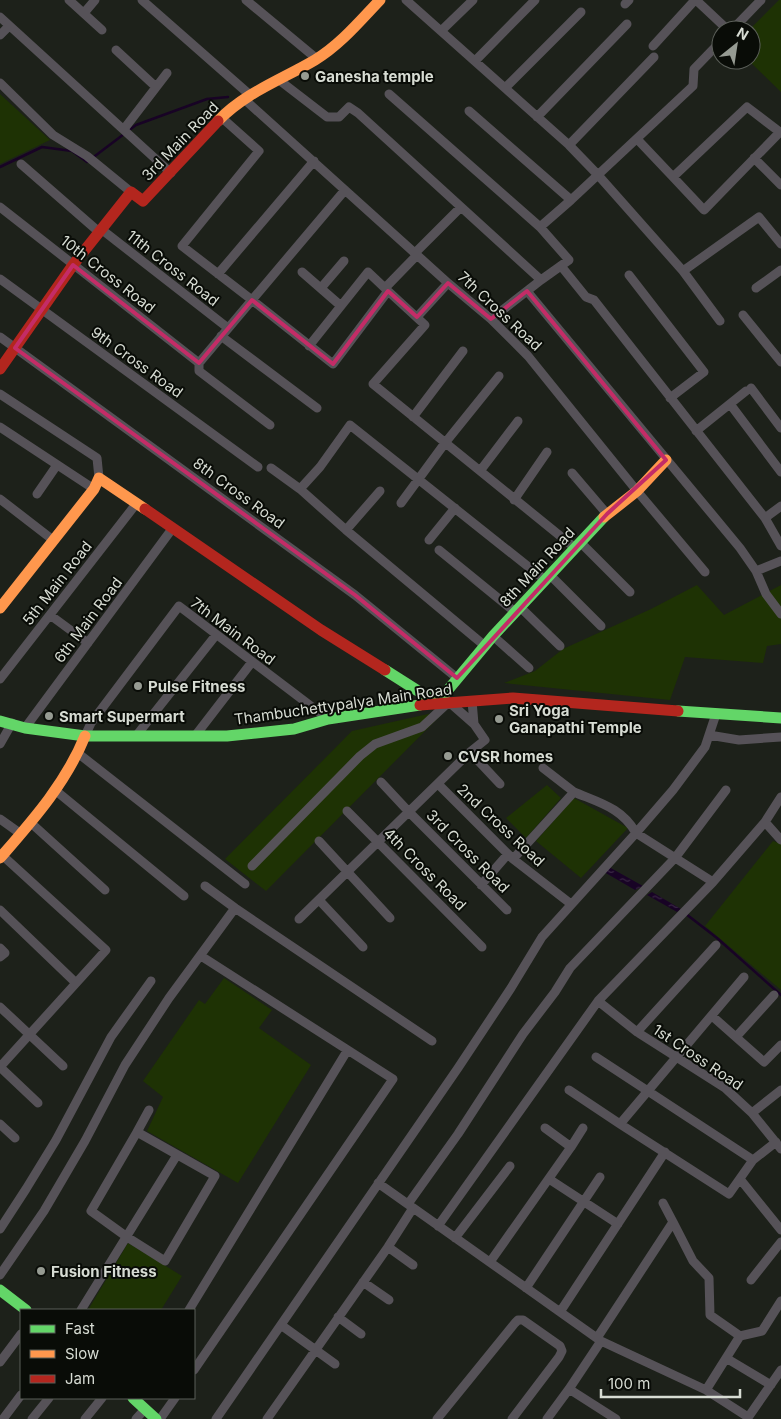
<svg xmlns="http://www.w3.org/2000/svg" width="781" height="1419" viewBox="0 0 781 1419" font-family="Inter,sans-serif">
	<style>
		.green { fill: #1e3204 }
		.water { fill: url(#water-ripples) }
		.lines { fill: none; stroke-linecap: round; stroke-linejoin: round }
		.stream { stroke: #180325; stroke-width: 2.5 }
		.street { stroke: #565258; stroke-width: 9 }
		.fast { stroke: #63d668; stroke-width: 11 }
		.slow { stroke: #ff974d; stroke-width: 11 }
		.jam { stroke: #b3261e; stroke-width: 11 }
		.marked { fill: none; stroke: #c42c67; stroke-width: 4; stroke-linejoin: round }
		.poi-dot { fill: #969b92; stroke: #090c07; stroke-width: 2 }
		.labels { text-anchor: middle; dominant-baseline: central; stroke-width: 4; stroke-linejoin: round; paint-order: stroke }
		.poi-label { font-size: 15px; font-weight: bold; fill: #d7dcd3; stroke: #090c07; text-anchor: start }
		.street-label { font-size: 15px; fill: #d7dcd3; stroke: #090c07 }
	</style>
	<defs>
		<pattern id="water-ripples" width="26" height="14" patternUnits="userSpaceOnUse" patternTransform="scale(1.25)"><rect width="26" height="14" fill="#180325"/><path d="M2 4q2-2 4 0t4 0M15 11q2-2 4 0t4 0" fill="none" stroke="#392744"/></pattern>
	</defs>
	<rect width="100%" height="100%" fill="#1d211a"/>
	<path class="green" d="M779,0H781V92L748,60H751V30H749Z
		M0,94L50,140L0,164Z
		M697,585L724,615L781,585V644L767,646L763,663L685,657L670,700L504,683L535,671L563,649L651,609Z
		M446,710L266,891L225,859L352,731Z
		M547,785L561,798L526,838L506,818Z
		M574,798L628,828L581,878L536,841Z
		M773,841L781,844V990L705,926Z
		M224,978L272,1010L259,1028L311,1065L238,1183L147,1131L163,1097L143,1081L199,1000L205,1004Z
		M128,1243L182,1276L161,1310H88Z"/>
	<path class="water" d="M609,867L643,886L635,890L604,872Z
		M652,892L681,909L677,912L647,895Z"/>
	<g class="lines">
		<path class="stream" d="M0,167L42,147L72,151L87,162L136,125L207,99L228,97
			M686,914L717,938L781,995"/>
		<path class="street" d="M69,0L102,30
			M142,0L250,95
			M246,0L317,59
			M406,0L569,145L598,175L683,271L720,321
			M696,0L728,30
			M625,4L629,0
			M84,13L95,0
			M0,17L171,173
			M732,30L761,0
			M441,31L473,0
			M0,35L9,26
			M653,46L695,0
			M116,50L156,87
			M475,61L535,0
			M279,80L327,117H339L349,107L358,113L541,280
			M0,83L53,135L87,156L131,192
			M505,88L581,12
			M389,94L540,227L569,260L541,280L491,319
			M244,99L448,283L491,319L528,356L637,491L705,572
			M469,111L571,200
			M221,117L259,151L182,246L252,300L345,190
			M537,117L627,24
			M124,129L167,73
			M637,139L673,177L747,107L781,133
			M569,145L654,57
			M754,158L781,185
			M21,164L99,232
			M673,177L704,210L780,132
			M0,207L199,363
			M540,227L571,200L693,86L694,69L721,41
			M101,229L228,328
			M415,253L461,207
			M561,266L586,297L594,300L765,518L781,546
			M683,271L759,217L781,244
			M302,272L341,306
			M218,274L314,161
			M629,275L704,372L670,398
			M0,279L258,467
			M321,288L344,261
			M385,288L417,255
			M756,288L781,270
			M388,291L425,325L373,384L575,548
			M527,291L740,548L756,571L766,594L781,614
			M743,315L781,362
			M417,317L448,283
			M221,336L317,408
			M0,337L355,595L457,678
			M751,388L781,428
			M0,394L97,458L99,478
			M730,404L781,472
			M413,417L463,351
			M270,425L199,371V363L252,300L333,364L388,291L368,272L309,346
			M0,427L94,489
			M696,431L746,391
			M271,468L300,489L346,530L485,646
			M480,471L518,421
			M572,473L607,514
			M300,489L320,467L350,425L545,580
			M37,494L57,465
			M0,499L53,540
			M514,500L547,452
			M401,503L445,443L499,376
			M765,518L781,506
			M346,530L380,491
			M429,540L455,508
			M581,543L630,592
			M439,550L515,612
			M756,571L781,561
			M550,575L601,626
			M520,607L560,646
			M50,615L88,643
			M493,636L529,668
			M0,679L136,504
			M472,701L474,724
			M25,728L172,529
			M709,735L739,740L781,737
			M85,736L91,723L179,606L328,719
			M136,736L216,635
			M195,736L252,662
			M0,744L12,723
			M470,752L500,784
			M79,754L245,884
			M543,768L574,792
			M381,782L409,812L507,910
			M438,784L513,859L571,904
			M55,790L184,896
			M347,811L482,947
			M0,819L21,834
			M765,822L781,797
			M31,823L105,890
			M319,841L390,918
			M513,859L574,792C600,803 622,808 636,833L713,882
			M252,866L360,756L375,744L422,727L449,702L474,724L485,740L470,752L299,919
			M481,885L508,854
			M205,886L235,908L432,1041
			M319,900L363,947
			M0,910L76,983
			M0,948L5,953L0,957
			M598,1001L637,1032L725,1088L752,1113L781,1149
			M0,1007L63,1066
			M712,1016L764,1062L781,1045
			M637,1032L716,945
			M736,1037L774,995
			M596,1057L753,1160
			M0,1067L106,950L2,855
			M0,1067L38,1103
			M569,1090L620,1124L729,1194L753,1160L776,1142
			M752,1113L781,1090
			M0,1124L15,1138
			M620,1124L744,977
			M545,1128L571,1147L583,1128
			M137,1132L91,1211L127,1237L165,1261L215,1176L137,1132L149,1110
			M549,1179L618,1224
			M740,1179L781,1230
			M378,1183L601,1341L706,1390
			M663,1203L673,1222
			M408,1204L458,1134L523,1034L555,992L570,968L675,858L726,790
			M438,1226L598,1001L713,882L765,822L781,840
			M0,1229L26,1189L56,1140L111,1037L151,981
			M455,1238L510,1166
			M388,1247L413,1265
			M490,1262L571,1147
			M0,1275L44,1211L85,1141L125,1065L169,998L235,908
			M751,1280L781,1242
			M363,1282L389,1300
			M526,1288L600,1177
			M81,1310L177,1155
			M189,1310L347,1051
			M560,1312L665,1152
			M338,1317L361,1334
			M281,1325L335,1364
			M740,1336L762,1331L781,1301
			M597,1338L673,1222L693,1261L709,1278L710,1315L740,1336L706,1390L748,1417
			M726,1358L771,1385
			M0,1362L21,1334
			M194,1370L393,1079L201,956
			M569,1389L616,1419
			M3,1419L21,1395
			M32,1419L49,1398
			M85,1419L102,1398
			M136,1419L145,1409
			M160,1419L175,1398
			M216,1419L458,1068L511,988L542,937L636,833L673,790L705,747L716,714
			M267,1419L388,1247L413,1208
			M437,1419L515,1323L518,1320H523L560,1346L562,1351L559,1357L512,1419
			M547,1419L569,1389L601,1341
			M747,1419L781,1370"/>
		<path class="fast" d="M385,670L437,703L493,636L604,517
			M678,711L781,718
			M0,721L25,728L85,736H227L294,729L328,719L420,705
			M0,1290L26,1310
			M133,1398L156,1419"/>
		<path class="slow" d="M218,121C244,93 283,79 315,60C340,45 360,21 380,0
			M604,517L637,491L666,460
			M0,608L94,489L99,478L145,509
			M0,858C33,820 66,783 85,736"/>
		<path class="jam" d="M0,369L73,265L131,192L143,201L218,121
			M145,509L321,630L385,670
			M420,705L513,698L678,711"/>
	</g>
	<path class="marked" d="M73,265L199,363L252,300L333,364L388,291L417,317L448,283L491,319L527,291L666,460L607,514L457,678L355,595L15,348Z"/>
	<g class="poi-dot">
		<circle cx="305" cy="76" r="5"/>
		<circle cx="138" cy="686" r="5"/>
		<circle cx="49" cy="716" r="5"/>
		<circle cx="499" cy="719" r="5"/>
		<circle cx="448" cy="756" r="5"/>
		<circle cx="41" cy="1271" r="5"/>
	</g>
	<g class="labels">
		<g class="poi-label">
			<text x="315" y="76">Ganesha temple</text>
			<text x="148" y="686">Pulse Fitness</text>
			<text x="509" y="710">Sri Yoga<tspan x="509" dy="17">Ganapathi Temple</tspan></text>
			<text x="59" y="716">Smart Supermart</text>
			<text x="458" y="756">CVSR homes</text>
			<text x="51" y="1271">Fusion Fitness</text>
		</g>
		<g class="street-label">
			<text transform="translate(180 141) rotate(-46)">3rd Main Road</text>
			<text transform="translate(173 268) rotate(38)">11th Cross Road</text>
			<text transform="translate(108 274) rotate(38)">10th Cross Road</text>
			<text transform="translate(500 311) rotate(43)">7th Cross Road</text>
			<text transform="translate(137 362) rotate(36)">9th Cross Road</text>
			<text transform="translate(239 493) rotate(36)">8th Cross Road</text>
			<text transform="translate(537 567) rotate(-47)">8th Main Road</text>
			<text transform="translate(57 583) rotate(-52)">5th Main Road</text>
			<text transform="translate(88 620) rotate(-53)">6th Main Road</text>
			<text transform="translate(233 631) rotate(37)">7th Main Road</text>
			<text transform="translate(343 704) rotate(-8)">Thambuchettypalya Main Road</text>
			<text transform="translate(501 825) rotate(43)">2nd Cross Road</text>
			<text transform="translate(468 851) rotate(45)">3rd Cross Road</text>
			<text transform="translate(425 869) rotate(45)">4th Cross Road</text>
			<text transform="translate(698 1057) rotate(34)">1st Cross Road</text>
		</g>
	</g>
	<rect x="20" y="1309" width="175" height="90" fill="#090c07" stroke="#5b5f59"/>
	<rect x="30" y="1325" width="25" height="8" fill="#63d668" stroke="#5b5f59"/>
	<text x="65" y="1334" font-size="15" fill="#d7dcd3">Fast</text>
	<rect x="30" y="1350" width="25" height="8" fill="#ff974d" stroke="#5b5f59"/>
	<text x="65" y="1359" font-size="15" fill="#d7dcd3">Slow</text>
	<rect x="30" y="1375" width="25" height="8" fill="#b3261e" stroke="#5b5f59"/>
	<text x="65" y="1384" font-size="15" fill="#d7dcd3">Jam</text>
	<g transform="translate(736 45) rotate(30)"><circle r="24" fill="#090c07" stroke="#5b5f59"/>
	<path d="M0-4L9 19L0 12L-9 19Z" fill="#969b92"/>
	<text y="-8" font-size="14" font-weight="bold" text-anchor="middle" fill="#d7dcd3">N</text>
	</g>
	<path d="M601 1389v8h139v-8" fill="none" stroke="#d7dcd3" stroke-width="2.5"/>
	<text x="608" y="1389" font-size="15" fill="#d7dcd3" stroke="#090c07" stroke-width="4" paint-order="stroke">100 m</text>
</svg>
